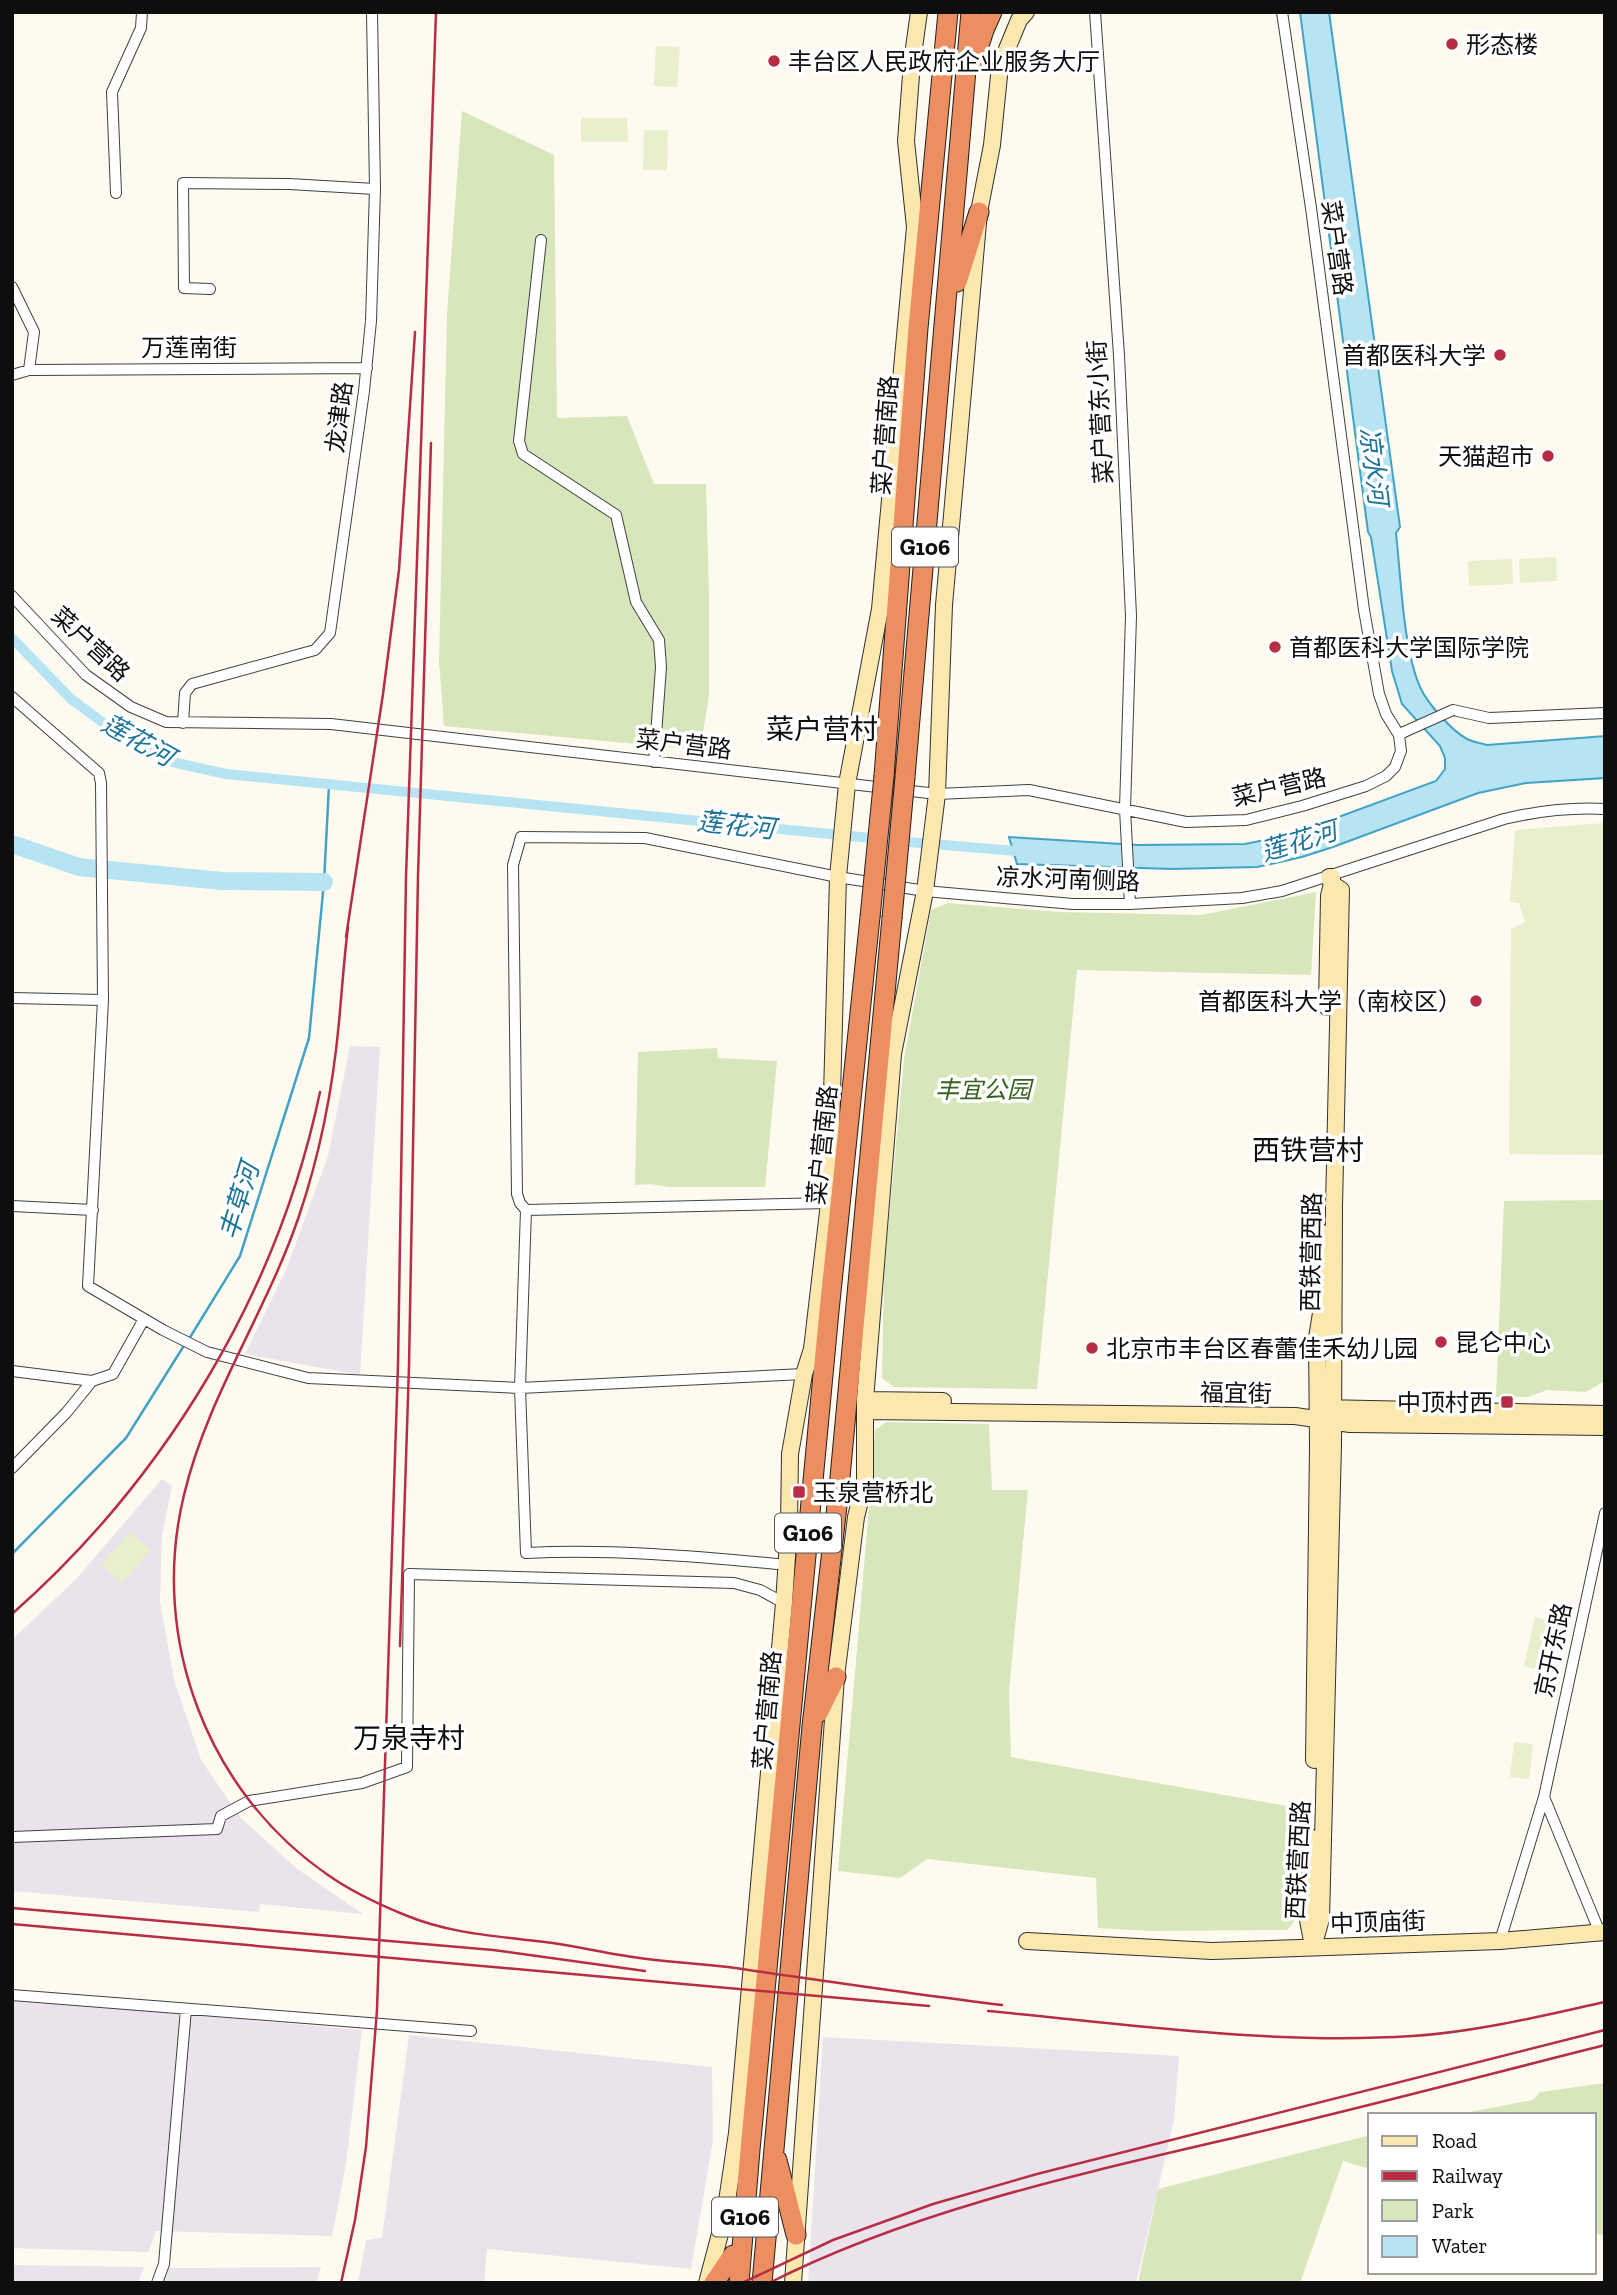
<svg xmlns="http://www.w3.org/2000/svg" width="1617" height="2295" viewBox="0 0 1617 2295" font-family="'Zilla Slab','Noto Sans SC',serif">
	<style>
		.industrial { fill: #eae3ec }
		.green { fill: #d8e7bb }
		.pitch { fill: #e7efcc }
		.water { fill: #b7e4f3; stroke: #42a3c6; stroke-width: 2 }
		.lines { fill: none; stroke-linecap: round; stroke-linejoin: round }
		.stream { stroke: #42a3c6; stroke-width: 2.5 }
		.canal { stroke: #b7e4f3; stroke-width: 10 }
		.river { stroke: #b7e4f3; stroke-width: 18 }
		.street-casing { stroke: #414141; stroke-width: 12 }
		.secondary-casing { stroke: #303030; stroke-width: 18 }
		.highway-casing { stroke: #1f1f1f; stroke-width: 21 }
		.street { stroke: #fff; stroke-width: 10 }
		.secondary { stroke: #fbe8af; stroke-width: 16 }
		.highway { stroke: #ed8e60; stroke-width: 19 }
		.rail { stroke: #b72d45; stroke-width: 2.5 }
		.street-bridge-casing { stroke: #414141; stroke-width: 12; stroke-linecap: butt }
		.highway-bridge-casing { stroke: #1f1f1f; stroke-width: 21; stroke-linecap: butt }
		.street-bridge { stroke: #fff; stroke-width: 10 }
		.highway-bridge { stroke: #ed8e60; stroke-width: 19 }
		.poi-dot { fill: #b72d45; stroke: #fff; stroke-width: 2.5 }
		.labels { text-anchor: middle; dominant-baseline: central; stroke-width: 7; stroke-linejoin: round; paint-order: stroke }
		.shield { fill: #fff; stroke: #565656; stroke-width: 2 }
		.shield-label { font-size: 23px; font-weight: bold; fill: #0e0e0e }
		.poi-label { font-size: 24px; fill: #0e0e0e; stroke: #fff; text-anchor: start }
		.street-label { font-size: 24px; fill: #0e0e0e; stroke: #fff }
		.park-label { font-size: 24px; font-style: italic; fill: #376321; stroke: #fff }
		.water-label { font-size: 26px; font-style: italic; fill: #1d749a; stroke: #fff }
		.quarter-label { font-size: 28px; fill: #0e0e0e; stroke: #fff }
	</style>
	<rect width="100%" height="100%" fill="#fefaf0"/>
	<path class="industrial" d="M350,1046L380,1047L360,1375L245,1354L286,1270L328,1156Z
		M162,1479L172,1486L162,1536L160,1601L174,1680L201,1760L241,1818L296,1868L363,1914L260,1904L259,1912L12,1891V1640L76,1579Z
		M12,1999L362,2030L346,2164L332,2236L156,2231L148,2252L12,2248Z
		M409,2035L712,2067L713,2140L691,2269L487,2249L484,2283H358L366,2240L382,2238Z
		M823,2037L1179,2056L1174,2120L1136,2283H808Z
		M12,2265L144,2267L138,2283H12Z
		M321,2267L316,2283H164L169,2268Z"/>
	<path class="green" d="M462,111L554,155L557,418L627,416L654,484H706L709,595V696L700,750L444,726L439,662L447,314Z
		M1316,892L1311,975L1077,970L1037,1389L894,1387L882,1378L884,1271L904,1059L931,910L948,903L1060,912L1201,915Z
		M717,1048L718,1058L777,1061L765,1187H668L651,1184L635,1185L638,1052Z
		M1605,1200V1381L1586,1392L1547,1390L1528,1397H1496L1504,1201Z
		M886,1422L989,1424L992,1490H1028L1009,1691L1011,1757L1298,1808L1294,1922L1287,1930L1149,1931L1098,1928L1096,1878L927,1859L900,1878L838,1871C850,1724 864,1577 875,1430Z
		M1605,2083V2236L1594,2233V2115H1454L1533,2100L1540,2092Z
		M1370,2135V2169L1343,2161L1300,2283H1138L1158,2189Z"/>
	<path class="pitch" d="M656,46L680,47L677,87L654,86Z
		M581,118H627L628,142H581Z
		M644,130H668L667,170H643Z
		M1556,557L1557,581L1520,583L1519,559Z
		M1512,559L1513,584L1469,586L1468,561Z
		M1605,823V1155L1509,1154L1511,929L1525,922L1519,903L1510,902L1515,830Z
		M130,1532L151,1550L122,1583L101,1565Z
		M1535,1617L1558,1624L1547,1673L1524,1666Z
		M1514,1742L1533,1744L1529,1779L1510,1777Z"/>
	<path class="water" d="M1300,12H1329L1400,527L1396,533C1401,578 1403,648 1420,687C1427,703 1452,731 1467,739C1473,742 1480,743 1487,745L1605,736V778L1526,783L1478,793L1333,847L1302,857L1257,867L1172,869L1017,864L1009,837L1138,845L1245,844L1290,835L1436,781L1445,769V758L1440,746L1402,704L1392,671L1371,537L1368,532Z"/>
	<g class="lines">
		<path class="stream" d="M189,1339L240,1256L309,1038L324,882L329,785
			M12,1554L126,1438L185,1344"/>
		<path class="canal" d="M12,638L71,699L117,733L168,761L226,774L881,839
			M897,841L1027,852"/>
		<path class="river" d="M12,844L79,867L222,881L324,882"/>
		<g class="street-casing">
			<path id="street" d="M1095,12L1119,355L1131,616L1125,809L1130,904
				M1282,12L1311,208L1364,610L1379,694L1386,714L1399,735L1404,732
				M116,193L112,92L141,28L142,12
				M541,240L519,441L523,454L616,515L636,602L659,640L661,667L654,762
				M12,287L34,332L29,370
				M210,289L184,288L183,183L289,184L375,189
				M12,375L29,370L367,368
				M12,596L86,675L131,707L166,722L331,724L937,794L1029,790L1186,822L1246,820L1302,806L1366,786L1386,776L1395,767L1401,751L1399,735
				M12,697L99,773L101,783L103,1000L88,1286L163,1330L207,1352L308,1378L520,1388L804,1374
				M1453,710L1489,718L1605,713
				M183,723L185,693L192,684L315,650L330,633L364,391L371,321L375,189L372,12
				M12,998L103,1000
				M12,1206L93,1210
				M526,1210L829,1203
				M12,1371L92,1381
				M12,1468L66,1413L92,1381L113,1374L144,1319
				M777,1564C693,1556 610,1549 526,1553L520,1388L526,1210L520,1203L517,1194L513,865L521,837L645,838L838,877L925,891L1073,904H1130L1242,898L1282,891L1504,819C1538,811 1570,807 1605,809
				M1544,1797L1600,1933
				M12,1837L217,1829L221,1816L249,1801L362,1783L407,1767L409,1574L734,1583L760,1590L784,1603
				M1500,1941L1544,1797L1605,1513
				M12,1995L471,2031
				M157,2283L164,2264L186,2009"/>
		</g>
		<g class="secondary-casing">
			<path id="secondary" d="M1327,1007L1329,896L1332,884L1329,877
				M865,1400L943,1401
				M1322,1408L1605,1414
				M865,1411L1295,1416L1350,1424L1605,1427
				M1314,1760L1318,1446L1317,1338L1321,1313L1323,1233
				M1027,1941L1212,1951L1500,1941L1605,1932
				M1312,1941L1308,1920L1312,1838
				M1313,1947L1321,1919L1333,1445L1334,1207L1341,890L1332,884V877
				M707,2283L725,2215L737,2133L784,1603L789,1526L790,1454L804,1374L812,1349L829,1203L838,877L847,784L880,609L915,227L906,141L912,62L919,12
				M793,2283L836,1677L856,1517L865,1481V1400L893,1054L925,891L937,794L944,605L979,212L992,145L1000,66L1019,20L1026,12"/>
		</g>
		<g class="highway-casing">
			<path id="highway" d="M975,58L984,30L992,12
				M957,282L979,212
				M884,776L918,328L948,12
				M905,777L971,12
				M818,1713L836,1677
				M777,2160L796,2235
				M714,2283L733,2255
				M739,2283L750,2150L829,1311L870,917
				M762,2283L812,1726L839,1488L892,918"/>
		</g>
		<use href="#street" class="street"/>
		<use href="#secondary" class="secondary"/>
		<use href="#highway" class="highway"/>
		<path class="rail" d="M348,927C344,959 342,990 339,1022C333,1087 320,1154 299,1216C267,1311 207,1397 184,1495C149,1638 207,1792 328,1875C352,1892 378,1904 405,1915C458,1937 510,1936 565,1945C588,1949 611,1954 633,1957C665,1962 697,1963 728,1967C819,1980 910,1994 1002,2005
			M346,937L383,694L399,570L415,332
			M12,1614C165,1479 278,1293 320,1092
			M400,1646L409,1366L418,876L431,443
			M12,1908L493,1950L645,1971
			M12,1924L929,2006
			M988,2011C1129,2024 1270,2045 1412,2036C1477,2032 1541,2016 1605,2002
			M341,2283L355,2220L366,2147L377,2010L398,1364L406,877L436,12
			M742,2283L833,2240L933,2204L1037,2174L1605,2030
			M769,2283C917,2208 1089,2172 1250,2134C1369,2106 1486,2075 1605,2045"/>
		<g class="street-bridge-casing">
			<path id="street-bridge" d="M1404,732L1453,710"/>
		</g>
		<g class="highway-bridge-casing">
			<path id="highway-bridge" d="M870,917L884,776
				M892,918L905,777"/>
		</g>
		<use href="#street-bridge" class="street-bridge"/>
		<use href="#highway-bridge" class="highway-bridge"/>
	</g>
	<g class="poi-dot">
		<circle cx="1452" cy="44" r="7"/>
		<circle cx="774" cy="61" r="7"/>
		<circle cx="1500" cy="355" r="7"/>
		<circle cx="1548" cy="456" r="7"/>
		<circle cx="1275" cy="647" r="7"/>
		<circle cx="1476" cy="1001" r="7"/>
		<circle cx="1441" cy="1342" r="7"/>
		<circle cx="1092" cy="1348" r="7"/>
		<rect x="1500" y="1395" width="14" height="14" rx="3.5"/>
		<rect x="792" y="1485" width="14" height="14" rx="3.5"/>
	</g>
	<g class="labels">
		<g class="shield">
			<rect x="892" y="527.5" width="66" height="39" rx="5"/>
			<rect x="775" y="1513.5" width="66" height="39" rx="5"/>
			<rect x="712" y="2197.5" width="66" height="39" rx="5"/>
		</g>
		<g class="shield-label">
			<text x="925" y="547">G106</text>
			<text x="808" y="1533">G106</text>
			<text x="745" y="2217">G106</text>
		</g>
		<g class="poi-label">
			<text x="1466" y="44">形态楼</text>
			<text x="788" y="61">丰台区人民政府企业服务大厅</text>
			<text x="1486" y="355" text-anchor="end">首都医科大学</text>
			<text x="1534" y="456" text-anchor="end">天猫超市</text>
			<text x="1289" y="647">首都医科大学国际学院</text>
			<text x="1462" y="1001" text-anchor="end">首都医科大学（南校区）</text>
			<text x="1455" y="1342">昆仑中心</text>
			<text x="1106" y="1348">北京市丰台区春蕾佳禾幼儿园</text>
			<text x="1493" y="1402" text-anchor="end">中顶村西</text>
			<text x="813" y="1492">玉泉营桥北</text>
		</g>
		<g class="street-label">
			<text transform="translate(1337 248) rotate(82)">菜户营路</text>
			<text x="189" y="347">万莲南街</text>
			<text transform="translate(1100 412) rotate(-93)">菜户营东小街</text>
			<text transform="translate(339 417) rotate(-83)">龙津路</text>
			<text transform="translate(885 435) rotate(-86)">菜户营南路</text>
			<text transform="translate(91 644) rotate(43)">菜户营路</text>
			<text transform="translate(684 744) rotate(7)">菜户营路</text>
			<text transform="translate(1279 787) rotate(-13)">菜户营路</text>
			<text transform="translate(1068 879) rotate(2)">凉水河南侧路</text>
			<text transform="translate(822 1145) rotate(-84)">菜户营南路</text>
			<text transform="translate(1311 1252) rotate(-89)">西铁营西路</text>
			<text transform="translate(1236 1393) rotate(1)">福宜街</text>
			<text transform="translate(1553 1650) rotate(-78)">京开东路</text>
			<text transform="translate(767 1710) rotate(-85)">菜户营南路</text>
			<text transform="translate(1298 1860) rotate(-87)">西铁营西路</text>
			<text transform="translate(1378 1922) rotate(-2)">中顶庙街</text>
		</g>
		<g class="park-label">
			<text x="983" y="1089">丰宜公园</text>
		</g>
		<g class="water-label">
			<text transform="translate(1374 466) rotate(83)">凉水河</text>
			<text transform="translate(138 740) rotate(29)">莲花河</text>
			<text transform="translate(736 825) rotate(6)">莲花河</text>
			<text transform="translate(1299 841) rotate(-17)">莲花河</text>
			<text transform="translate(239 1201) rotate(-73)">丰草河</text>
		</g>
		<g class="quarter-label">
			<text x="822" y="729">菜户营村</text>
			<text x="1308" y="1150">西铁营村</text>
			<text x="409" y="1738">万泉寺村</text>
		</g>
	</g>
	<rect width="1617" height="2295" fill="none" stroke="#0e0e0e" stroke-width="28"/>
	<rect x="1368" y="2113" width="228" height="161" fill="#ffffff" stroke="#9f9f9f" stroke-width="2"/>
	<rect x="1382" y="2136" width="35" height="10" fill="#fbe8af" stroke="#9f9f9f" stroke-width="2"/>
	<text x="1432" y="2148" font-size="21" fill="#0e0e0e">Road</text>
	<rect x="1382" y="2171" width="35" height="10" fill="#b72d45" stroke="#9f9f9f" stroke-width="2"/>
	<text x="1432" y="2183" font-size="21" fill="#0e0e0e">Railway</text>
	<rect x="1382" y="2200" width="35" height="21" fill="#d8e7bb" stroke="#9f9f9f" stroke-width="2"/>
	<text x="1432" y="2218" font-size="21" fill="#0e0e0e">Park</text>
	<rect x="1382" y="2236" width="35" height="21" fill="#b7e4f3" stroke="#9f9f9f" stroke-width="2"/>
	<text x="1432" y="2253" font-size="21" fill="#0e0e0e">Water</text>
</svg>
